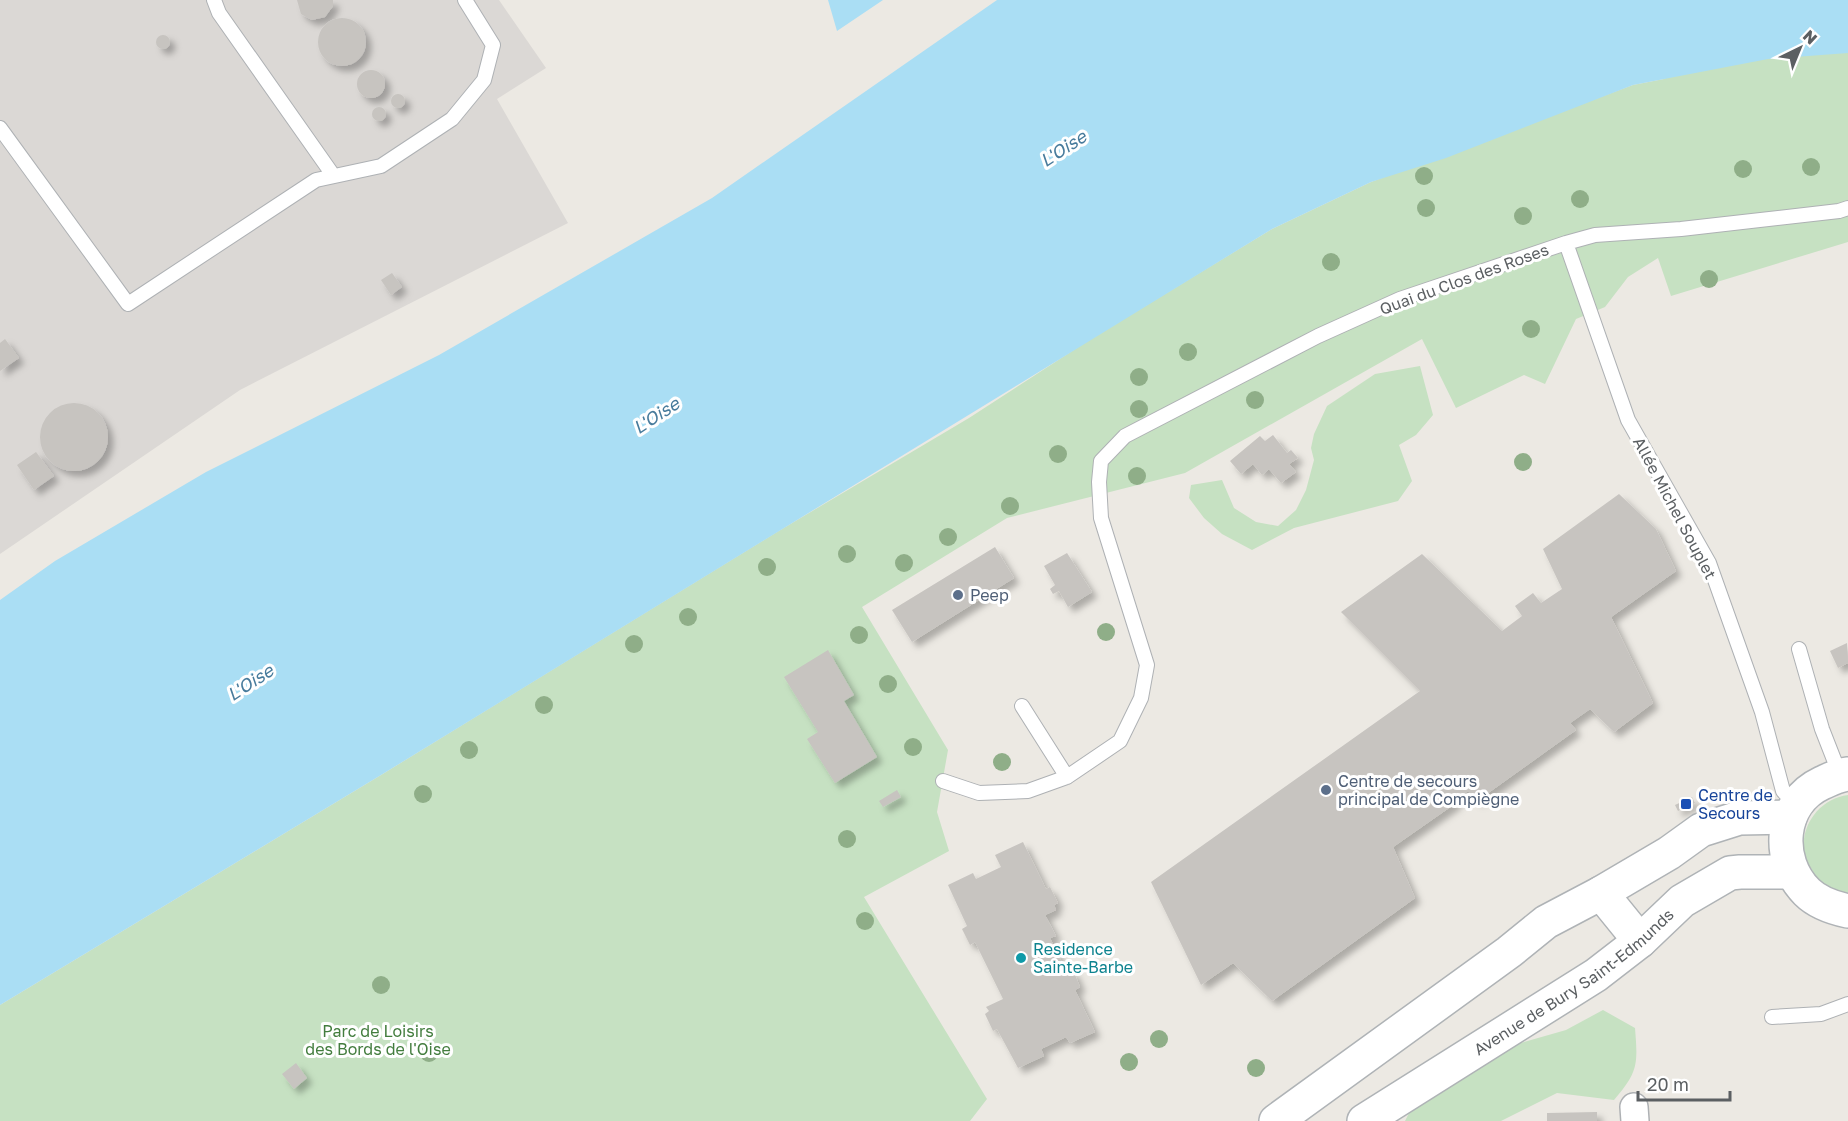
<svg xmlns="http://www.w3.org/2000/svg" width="1848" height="1121" viewBox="0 0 1848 1121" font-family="'Golos Text',sans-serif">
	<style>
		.industrial { fill: #dbd8d5 }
		.green { fill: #c6e1c2 }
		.water { fill: #aadef4 }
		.building { fill: #c7c4c0; filter: url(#shadow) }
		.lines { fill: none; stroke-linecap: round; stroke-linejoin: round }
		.service-casing { stroke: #aeb1b4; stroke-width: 16 }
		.minor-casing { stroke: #aeb1b4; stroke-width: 30 }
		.secondary-casing { stroke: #afb3b6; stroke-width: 36 }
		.service { stroke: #fff; stroke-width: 14 }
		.minor { stroke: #fff; stroke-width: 27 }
		.secondary { stroke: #fff; stroke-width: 33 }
		.tree { fill: #8fae88 }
		.service-dot { fill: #5c6f8a; stroke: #fff; stroke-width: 2 }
		.transit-dot { fill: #1a4fb4; stroke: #fff; stroke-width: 2 }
		.culture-dot { fill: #0f9aa8; stroke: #fff; stroke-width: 2 }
		.labels { text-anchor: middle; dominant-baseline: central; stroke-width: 6; stroke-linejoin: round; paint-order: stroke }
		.street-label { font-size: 16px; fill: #5b5f62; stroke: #fff }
		.service-label { font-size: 16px; fill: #4e5e75; stroke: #fff; text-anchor: start }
		.transit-label { font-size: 16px; fill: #164399; stroke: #fff; text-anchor: start }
		.culture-label { font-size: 16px; fill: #0d838f; stroke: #fff; text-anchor: start }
		.park-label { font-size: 16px; fill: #437d3e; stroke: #fff }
		.water-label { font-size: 18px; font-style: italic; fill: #477b9c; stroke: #fff }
	</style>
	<defs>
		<filter id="shadow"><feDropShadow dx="5.5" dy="5.5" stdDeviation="3" flood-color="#0004"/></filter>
	</defs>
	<rect width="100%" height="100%" fill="#ece9e3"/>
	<path class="industrial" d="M0,0H499L546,68L497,99L568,223L240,390L0,554Z"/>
	<path class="green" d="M1848,47V242L1671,296L1658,258L1628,277L1605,307L1576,319L1545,384L1524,375L1456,408L1422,339L1185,473L1007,518L862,607L948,750L937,812L949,851L864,897L987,1099L970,1121H0V1005L381,775L777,532L969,418L1086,342L1272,229L1371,182L1633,85L1664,79L1686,65Z
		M1420,366L1433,415L1416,435L1399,445L1412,481L1398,501L1294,528L1252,550L1222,534L1204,518L1189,498L1191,485L1222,480L1234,508L1256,522L1278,526L1296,510L1306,490L1314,460L1311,448L1314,434L1327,406L1375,374Z
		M1848,795V893C1842,892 1835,891 1830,889C1822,885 1815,876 1811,868C1809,865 1806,860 1805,856C1798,827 1820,798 1848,795Z
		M1603,1010L1635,1028C1638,1065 1638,1072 1614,1100L1557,1093L1501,1121H1405L1411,1109L1496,1050L1566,1030Z"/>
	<path class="water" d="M828,0H883L837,31Z
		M997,0H1848V53L1768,59L1633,85L1446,158L1371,182L1272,229L381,775L0,1005V600L55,561L206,472L439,355L712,198Z"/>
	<path class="building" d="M297,0H333V6L325,17L312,20L301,14Z
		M318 42a24 24 0 1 1 48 0a24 24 0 1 1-48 0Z
		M156 42a7 7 0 1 1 14 0a7 7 0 1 1-14 0Z
		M357 84a14 14 0 1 1 28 0a14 14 0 1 1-28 0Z
		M391 101a7 7 0 1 1 14 0a7 7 0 1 1-14 0Z
		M372 114a7 7 0 1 1 14 0a7 7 0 1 1-14 0Z
		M392,273L402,287L391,295L381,280Z
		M5,339L19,358L0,371V343Z
		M40 437a34 34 0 1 1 68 0a34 34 0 1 1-68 0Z
		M1273,435L1287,453L1291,450L1298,458L1289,464L1296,472L1281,483L1269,469L1262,475L1253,464L1241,474L1230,461L1260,436L1265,441Z
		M36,452L54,476L34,490L17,465Z
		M1619,494L1656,529L1676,571L1611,617L1653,703L1614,732L1590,709L1570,723L1576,730L1477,801L1468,791L1454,801L1456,803L1393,847L1415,898L1272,1001L1233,963L1201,985L1151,882L1420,691L1341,612L1422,554L1502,631L1522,616L1515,606L1533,593L1541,603L1562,589L1543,549Z
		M995,547L1014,578L912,642L892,610Z
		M1067,553L1092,592L1068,607L1059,591L1053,594L1050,589L1055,585L1044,566Z
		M1847,643L1848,663L1838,668L1830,651Z
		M828,650L854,695L844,701L877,757L835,783L807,739L818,732L784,677Z
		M897,790L901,797L883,807L879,801Z
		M1692,797L1695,803L1678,811L1675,805Z
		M1023,842L1046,889L1050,887L1058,903L1054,905L1056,910L1045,915L1056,936L1050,938L1067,973L1073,970L1080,987L1075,990L1095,1032L1070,1043L1066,1037L1041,1049L1044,1056L1018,1068L997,1029L993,1031L985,1014L989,1011L986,1007L1003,999L975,942L970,945L962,929L967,926L948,885L973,873L976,879L1001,867L995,855Z
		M296,1063L307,1078L294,1089L282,1074Z
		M1597,1112V1121H1547V1113Z"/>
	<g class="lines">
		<g class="service-casing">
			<path id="service" d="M214,0L219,13L333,175
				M0,128L128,304L316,180L381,166L452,119L484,80L493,45L465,0
				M1566,243L1628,420L1709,563L1762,712L1783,791L1796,805
				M1799,649L1822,729L1840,775
				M1022,706L1067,777
				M943,781L979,793L1028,791L1067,777L1120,741L1141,698L1147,665L1101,518L1099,482L1101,461L1125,436L1318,336L1400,299L1566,243L1595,235L1681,229L1839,211L1848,208
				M1772,1017L1821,1014L1848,1004"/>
		</g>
		<g class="minor-casing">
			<path id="minor" d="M1634,1107L1635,1121"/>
		</g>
		<g class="secondary-casing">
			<g id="secondary">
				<path d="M1848,774C1838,775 1831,779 1822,783C1779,803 1775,860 1807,892C1817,902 1834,908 1848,911"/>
				<path d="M1601,893L1640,941"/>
				<path d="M1276,1121L1509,952L1546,922L1601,893L1669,853L1701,830L1739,818L1790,817"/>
				<path id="s1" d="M1364,1121L1596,975L1640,941L1682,901L1730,873L1740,872H1792"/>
			</g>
		</g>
		<use href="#service" class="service"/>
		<use href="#minor" class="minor"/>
		<use href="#secondary" class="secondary"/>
	</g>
	<g class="tree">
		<circle cx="1811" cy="167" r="9"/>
		<circle cx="1743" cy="169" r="9"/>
		<circle cx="1424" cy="176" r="9"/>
		<circle cx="1580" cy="199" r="9"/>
		<circle cx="1426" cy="208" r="9"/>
		<circle cx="1523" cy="216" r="9"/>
		<circle cx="1331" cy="262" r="9"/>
		<circle cx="1709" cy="279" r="9"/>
		<circle cx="1531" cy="329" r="9"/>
		<circle cx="1188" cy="352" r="9"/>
		<circle cx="1139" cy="377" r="9"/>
		<circle cx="1255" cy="400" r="9"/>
		<circle cx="1139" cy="409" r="9"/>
		<circle cx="1058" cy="454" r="9"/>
		<circle cx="1523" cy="462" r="9"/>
		<circle cx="1137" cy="476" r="9"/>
		<circle cx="1010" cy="506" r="9"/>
		<circle cx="948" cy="537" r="9"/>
		<circle cx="847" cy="554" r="9"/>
		<circle cx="904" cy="563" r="9"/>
		<circle cx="767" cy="567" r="9"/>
		<circle cx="688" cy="617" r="9"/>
		<circle cx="1106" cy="632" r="9"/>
		<circle cx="859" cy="635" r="9"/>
		<circle cx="634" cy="644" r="9"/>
		<circle cx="888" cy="684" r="9"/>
		<circle cx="544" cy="705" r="9"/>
		<circle cx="913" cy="747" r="9"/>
		<circle cx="469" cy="750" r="9"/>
		<circle cx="1002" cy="762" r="9"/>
		<circle cx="423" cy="794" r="9"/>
		<circle cx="847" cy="839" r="9"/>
		<circle cx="865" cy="921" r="9"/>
		<circle cx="381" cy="985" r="9"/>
		<circle cx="1159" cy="1039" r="9"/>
		<circle cx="429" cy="1053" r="9"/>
		<circle cx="1129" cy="1062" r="9"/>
		<circle cx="1256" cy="1068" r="9"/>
	</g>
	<g class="service-dot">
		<circle cx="958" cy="595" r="6"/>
		<circle cx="1326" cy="790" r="6"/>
	</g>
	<rect class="transit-dot" x="1680" y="798" width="12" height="12" rx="3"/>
	<circle class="culture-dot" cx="1021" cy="958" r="6"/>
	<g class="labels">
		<g class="street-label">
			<text transform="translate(1464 279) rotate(-20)">Quai du Clos des Roses</text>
			<text transform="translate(1675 508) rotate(62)">Allée Michel Souplet</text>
			<text stroke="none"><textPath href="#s1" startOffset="252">Avenue de Bury Saint-Edmunds</textPath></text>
		</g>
		<g class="service-label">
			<text x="970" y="595">Peep</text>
			<text x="1338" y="781">Centre de secours<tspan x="1338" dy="18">principal de Compiègne</tspan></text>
		</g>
		<g class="transit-label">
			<text x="1698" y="795">Centre de<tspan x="1698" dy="18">Secours</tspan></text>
		</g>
		<g class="culture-label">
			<text x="1033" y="949">Residence<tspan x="1033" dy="18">Sainte-Barbe</tspan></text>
		</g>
		<g class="park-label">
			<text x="378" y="1031">Parc de Loisirs<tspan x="378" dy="18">des Bords de l'Oise</tspan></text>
		</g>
		<g class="water-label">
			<text transform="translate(1063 148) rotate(-33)">L'Oise</text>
			<text transform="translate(656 415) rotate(-33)">L'Oise</text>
			<text transform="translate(250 682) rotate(-33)">L'Oise</text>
		</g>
	</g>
	<g transform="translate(1800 48) rotate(43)" stroke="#ffffff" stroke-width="4.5" paint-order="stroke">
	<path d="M0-4.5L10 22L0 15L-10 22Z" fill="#5b5f62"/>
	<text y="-9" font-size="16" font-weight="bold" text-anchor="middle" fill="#5b5f62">N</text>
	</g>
	<path d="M1638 1091v9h92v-9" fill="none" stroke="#5b5f62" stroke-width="3"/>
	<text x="1647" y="1091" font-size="18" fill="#5b5f62" stroke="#ffffff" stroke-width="4.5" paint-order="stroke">20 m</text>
</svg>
